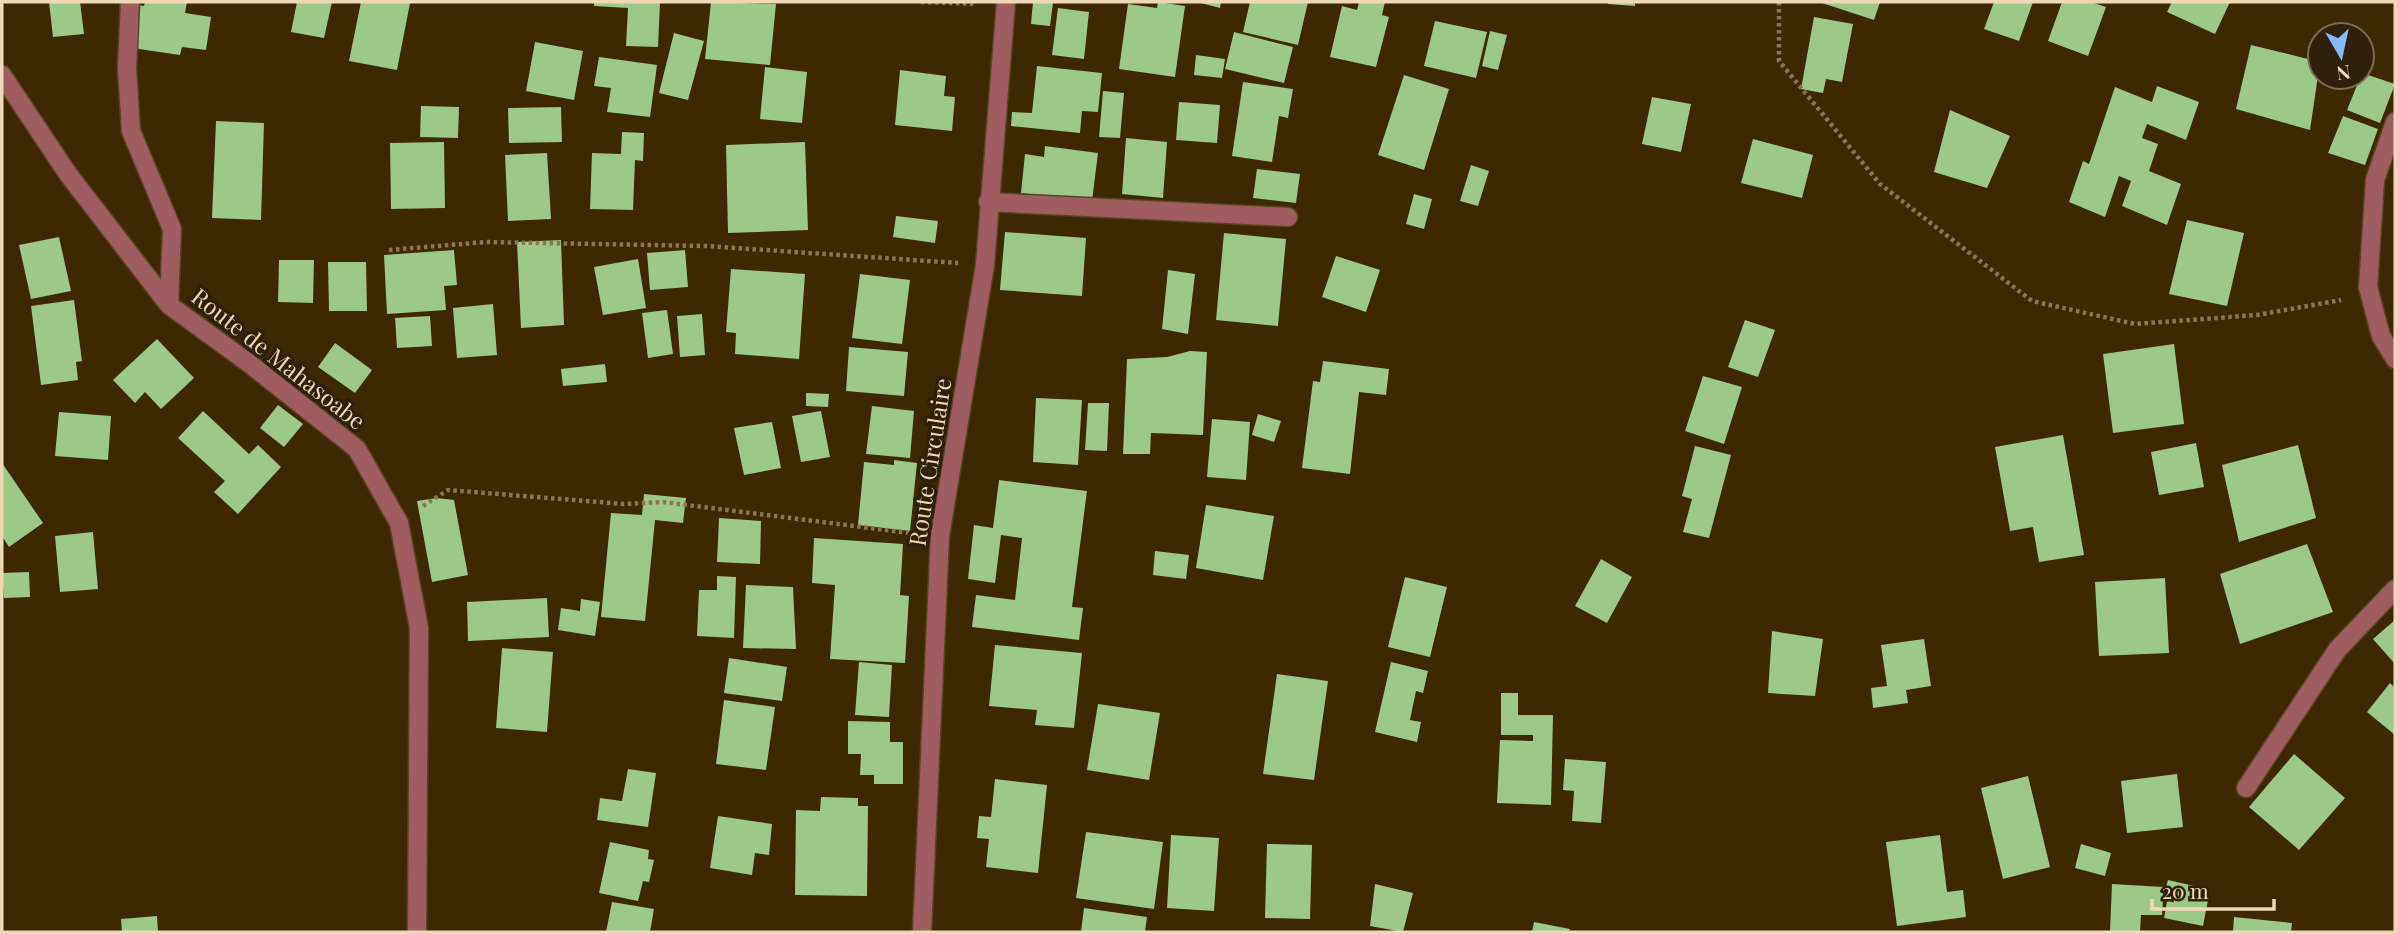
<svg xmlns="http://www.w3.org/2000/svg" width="2397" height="934" viewBox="0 0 2397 934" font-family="'Playfair Display',serif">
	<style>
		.building { fill: #9cc888 }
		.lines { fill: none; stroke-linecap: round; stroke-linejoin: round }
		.minor-casing { stroke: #5a4420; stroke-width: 21 }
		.path { stroke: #8c7553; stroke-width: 4.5; stroke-dasharray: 3.5 3.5; stroke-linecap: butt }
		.minor { stroke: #9f5d61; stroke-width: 18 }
		.labels { text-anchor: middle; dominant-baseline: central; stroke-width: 7; stroke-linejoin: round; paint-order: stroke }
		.street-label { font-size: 23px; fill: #efd8b8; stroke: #2e210c }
	</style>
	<rect width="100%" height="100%" fill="#3e2803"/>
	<path class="building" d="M49,2H80L84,34L53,37Z
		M145,2H187L185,13L211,17L206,50L182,47L180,55L132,48L138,5L144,6Z
		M297,2H332L324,38L291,32Z
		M361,2L410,3L397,70L349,61Z
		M594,2H660L658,47L626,46L628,8L594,6Z
		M711,2L776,4L770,65L705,59Z
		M1033,2L1053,3L1050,26L1031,24Z
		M1158,2L1185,6L1175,77L1119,69L1128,4L1157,8Z
		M1197,2H1221L1220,8Z
		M1250,2H1308L1298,45L1243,32Z
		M1359,2H1385L1382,15L1389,17L1376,67L1330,57L1342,6L1357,10Z
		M1608,2H1635V6L1608,4Z
		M1819,2H1880L1874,20Z
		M1994,2H2033L2019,41L1984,29Z
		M2062,2H2091L2106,7L2088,56L2048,41Z
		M2172,2H2230L2215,34L2167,12Z
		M1058,8L1089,12L1084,59L1052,55Z
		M1814,17L1853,24L1842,82L1826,79L1823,93L1801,89Z
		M1435,21L1487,32L1476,78L1424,66Z
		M1490,31L1507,35L1498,70L1482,66Z
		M1234,32L1293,47L1284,83L1225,69Z
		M674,33L704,41L688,100L659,93Z
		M535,42L583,51L574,100L526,91Z
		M2251,45L2320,62L2310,130L2236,109Z
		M1196,55L1225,59L1222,78L1194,75Z
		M599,57L657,65L650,117L607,112L611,88L594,86Z
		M1037,66L1102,73L1098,112L1082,111L1080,133L1011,126L1012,112L1032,113Z
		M765,67L807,72L802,123L760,119Z
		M900,70L946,76L944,96L955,97L952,131L895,125Z
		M2362,73L2395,84L2380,123L2347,110Z
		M1404,75L1449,89L1424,170L1378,155Z
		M1243,82L1293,89L1288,118L1279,116L1272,162L1232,156Z
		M2157,86L2199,102L2186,140L2147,124L2142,138L2158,144L2149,171L2181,184L2167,225L2122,206L2131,181L2119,176L2105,217L2069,202L2083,161L2089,164L2115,87L2152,102Z
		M1103,91L1124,93L1120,138L1099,137Z
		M1652,97L1691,104L1681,152L1642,144Z
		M1179,102L1220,105L1217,143L1176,140Z
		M421,106L459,107L458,138L420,137Z
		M561,107L562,142L509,143L508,108Z
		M1950,110L2010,136L1987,188L1934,172Z
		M2343,116L2378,129L2365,165L2328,153Z
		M216,121L264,123L261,220L212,218Z
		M622,132L644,133L643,161L635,160L633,210L590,209L592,153L621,154Z
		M1126,138L1167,142L1163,198L1122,194Z
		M1753,139L1813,155L1802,198L1741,183Z
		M444,142L445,208L391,209L390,143Z
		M805,142L808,230L728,233L726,145Z
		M1045,146L1098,153L1092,201L1021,193L1025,154L1044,157Z
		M547,153L551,219L508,221L505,155Z
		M1471,165L1489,171L1478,206L1460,201Z
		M1257,169L1300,174L1296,203L1253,198Z
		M1414,194L1432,199L1424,229L1406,224Z
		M896,216L938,221L935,243L893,237Z
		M2187,220L2244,233L2227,306L2169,294Z
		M1005,232L1086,238L1082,296L1000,290Z
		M1224,233L1286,239L1278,326L1216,320Z
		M59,237L71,291L31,299L19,245Z
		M561,240L564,325L521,328L517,242Z
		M454,250L457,285L444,286L446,310L387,314L384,255Z
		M685,250L688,287L650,290L647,253Z
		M1336,256L1380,270L1366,312L1322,297Z
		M638,259L646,308L603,315L594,267Z
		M279,260H314L313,303L278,302Z
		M328,262H366L367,311H329Z
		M731,269L805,274L799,359L735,354L736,333L726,332Z
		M1168,270L1195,274L1188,334L1162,329Z
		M860,274L910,280L902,344L852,338Z
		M74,300L82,361L76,362L78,380L41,385L31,306Z
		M493,304L497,355L457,358L453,308Z
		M667,310L673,354L648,358L642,313Z
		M702,314L705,355L680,357L677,316Z
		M430,316L432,346L397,348L395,318Z
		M1745,320L1775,330L1758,377L1728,367Z
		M157,339L194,378L161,409L145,392L135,403L113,380Z
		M335,343L372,370L355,393L318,367Z
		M2174,344L2184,424L2113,433L2103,354Z
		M849,347L908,352L904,396L846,391Z
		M1190,351L1207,352L1203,435L1151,433L1150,454H1123L1127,359L1167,357Z
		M1323,361L1389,369L1386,395L1359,392L1350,474L1302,468L1313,381L1320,382Z
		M605,364L607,382L563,386L561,369Z
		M1703,376L1742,387L1724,444L1685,431Z
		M806,393L829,394L828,407L806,406Z
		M1036,398L1082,400L1078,465L1033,462Z
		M1088,403H1109L1107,451L1085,450Z
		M278,405L303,424L284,447L260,428Z
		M872,406L914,411L910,458L866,454Z
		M203,411L249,454L258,445L281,467L238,514L214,492L225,481L178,438Z
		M821,411L830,457L801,462L792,416Z
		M59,412L111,416L108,460L55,456Z
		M1258,414L1281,421L1274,442L1252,435Z
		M1212,419L1250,422L1246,480L1207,477Z
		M772,422L781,468L744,475L734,428Z
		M2063,435L2084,555L2039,562L2033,527L2010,531L1995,447Z
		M2196,443L2204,487L2159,495L2151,452Z
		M2298,445L2316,518L2239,542L2222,465Z
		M1695,446L1731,455L1709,538L1683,532L1692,499L1682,496Z
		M894,460L917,463L910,531L858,525L864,462L894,465Z
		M2,463L43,523L9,547L2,536Z
		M999,480L1087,491L1072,607L1083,608L1079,640L972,627L976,595L1015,600L1022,538L1001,535L995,583L968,579L974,525L993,528Z
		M644,494L686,498L683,523L655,520L645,621L601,617L611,513L642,515Z
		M437,498L454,500L468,575L432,582L417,501Z
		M1206,505L1274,516L1263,580L1196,568Z
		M719,518L761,521L760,564L717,562Z
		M93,532L98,589L60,592L55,536Z
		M814,538L903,544L900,595L909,596L905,663L830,659L835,585L812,583Z
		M2307,544L2333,612L2240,644L2220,574Z
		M1155,551L1189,555L1186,579L1153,575Z
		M1601,559L1632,577L1607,623L1575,606Z
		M29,572L30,597L4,598L2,573Z
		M717,576L736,577L734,638L697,636L699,590H717Z
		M1405,577L1447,587L1430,657L1388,647Z
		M2165,578L2169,653L2099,656L2095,582Z
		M746,585L793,587L796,649L743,648Z
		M547,598L549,637L468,641L467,602Z
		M581,599L600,602L595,636L558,630L561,608L580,611Z
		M2395,620V664L2373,639Z
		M1772,631L1823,639L1815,696L1768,693Z
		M1924,639L1931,686L1906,690L1908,703L1873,708L1871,688L1887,686L1881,645Z
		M995,645L1082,653L1074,728L1035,725L1037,710L989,706Z
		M502,648L553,652L547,732L496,728Z
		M729,658L787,667L782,701L724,693Z
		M859,662L892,665L889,717L855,715Z
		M1391,662L1428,671L1423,693L1416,691L1410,720L1421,722L1417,742L1375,732Z
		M1277,674L1328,681L1314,780L1263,774Z
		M2390,683L2395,688V735L2367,712Z
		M1501,693H1518V715H1553L1551,805L1497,803L1500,740L1533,741V735H1501Z
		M724,700L775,707L766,770L716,764Z
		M1098,704L1160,713L1149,780L1087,770Z
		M848,721L890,722V742H903V784H874V775H860L861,754H848Z
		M2294,754L2345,798L2299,850L2249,807Z
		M1565,759L1606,762L1601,823L1572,821L1574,791L1563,790Z
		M628,769L656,773L648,827L597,820L600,798L622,801Z
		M2177,774L2183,827L2127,833L2121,781Z
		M2028,776L2050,867L2003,879L1981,788Z
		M995,779L1047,785L1038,873L986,867L989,839L977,838L979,816L991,817Z
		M821,797L858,798V806H868L867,896L795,895L796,810L820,811Z
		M718,816L772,824L769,855L755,853L752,875L710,868Z
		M1086,832L1163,842L1154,909L1076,898Z
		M1171,835L1219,838L1214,911L1167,908Z
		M1940,835L1947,892L1963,890L1966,917L1897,926L1886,842Z
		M610,842L649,850L648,859L654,860L649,882L643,881L638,901L599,893Z
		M1267,844L1312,845L1310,919L1265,918Z
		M2081,844L2111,853L2105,876L2075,868Z
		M2168,880L2203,888L2201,898L2208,900L2203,926L2164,918L2168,896L2164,895Z
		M1375,884L1413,893L1403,932L1370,926Z
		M2112,884L2164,887L2162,915H2141L2140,932H2110Z
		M612,902L654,909L650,932H606Z
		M1084,908L1147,917L1145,932H1081Z
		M157,916L158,932H122L121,919Z
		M2234,917L2292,923L2291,932H2233Z
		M1534,922L1570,929L1569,932H1532Z"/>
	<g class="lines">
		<g class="minor-casing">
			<path id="minor" d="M130,2L127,68L131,131L172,229L169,305
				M2,75L68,174L169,305L250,364L357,449L399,523L419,628L417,932
				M2395,122L2375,180L2368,287L2381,336L2395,359
				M988,202L1288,217
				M2246,788L2337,650L2395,589
				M922,932L940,536L985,265L1006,2"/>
		</g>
		<path class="path" d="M921,2L977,4
			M1779,2V61L1880,184L2032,301L2135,324L2257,315L2341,300
			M389,250L486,242L706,246L958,263
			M423,506L448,490L624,504L663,502L910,533"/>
		<use href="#minor" class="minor"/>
	</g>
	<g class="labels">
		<g class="street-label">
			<text transform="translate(279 358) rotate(38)">Route de Mahasoabe</text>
			<text transform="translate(929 462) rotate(-81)">Route Circulaire</text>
		</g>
	</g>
	<rect width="2397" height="934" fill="none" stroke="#efd8b8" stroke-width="7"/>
	<g transform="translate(2341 56) rotate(171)"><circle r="33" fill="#2e210c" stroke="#7b6a51" stroke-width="2"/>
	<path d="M0-5L12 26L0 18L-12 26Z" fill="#89bafc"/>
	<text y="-10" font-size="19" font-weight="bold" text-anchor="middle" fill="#efd8b8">N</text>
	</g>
	<path d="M2152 899v10h122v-10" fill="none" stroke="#efd8b8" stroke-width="3.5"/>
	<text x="2162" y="899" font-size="21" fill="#efd8b8" stroke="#2e210c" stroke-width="5" paint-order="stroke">20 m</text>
</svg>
